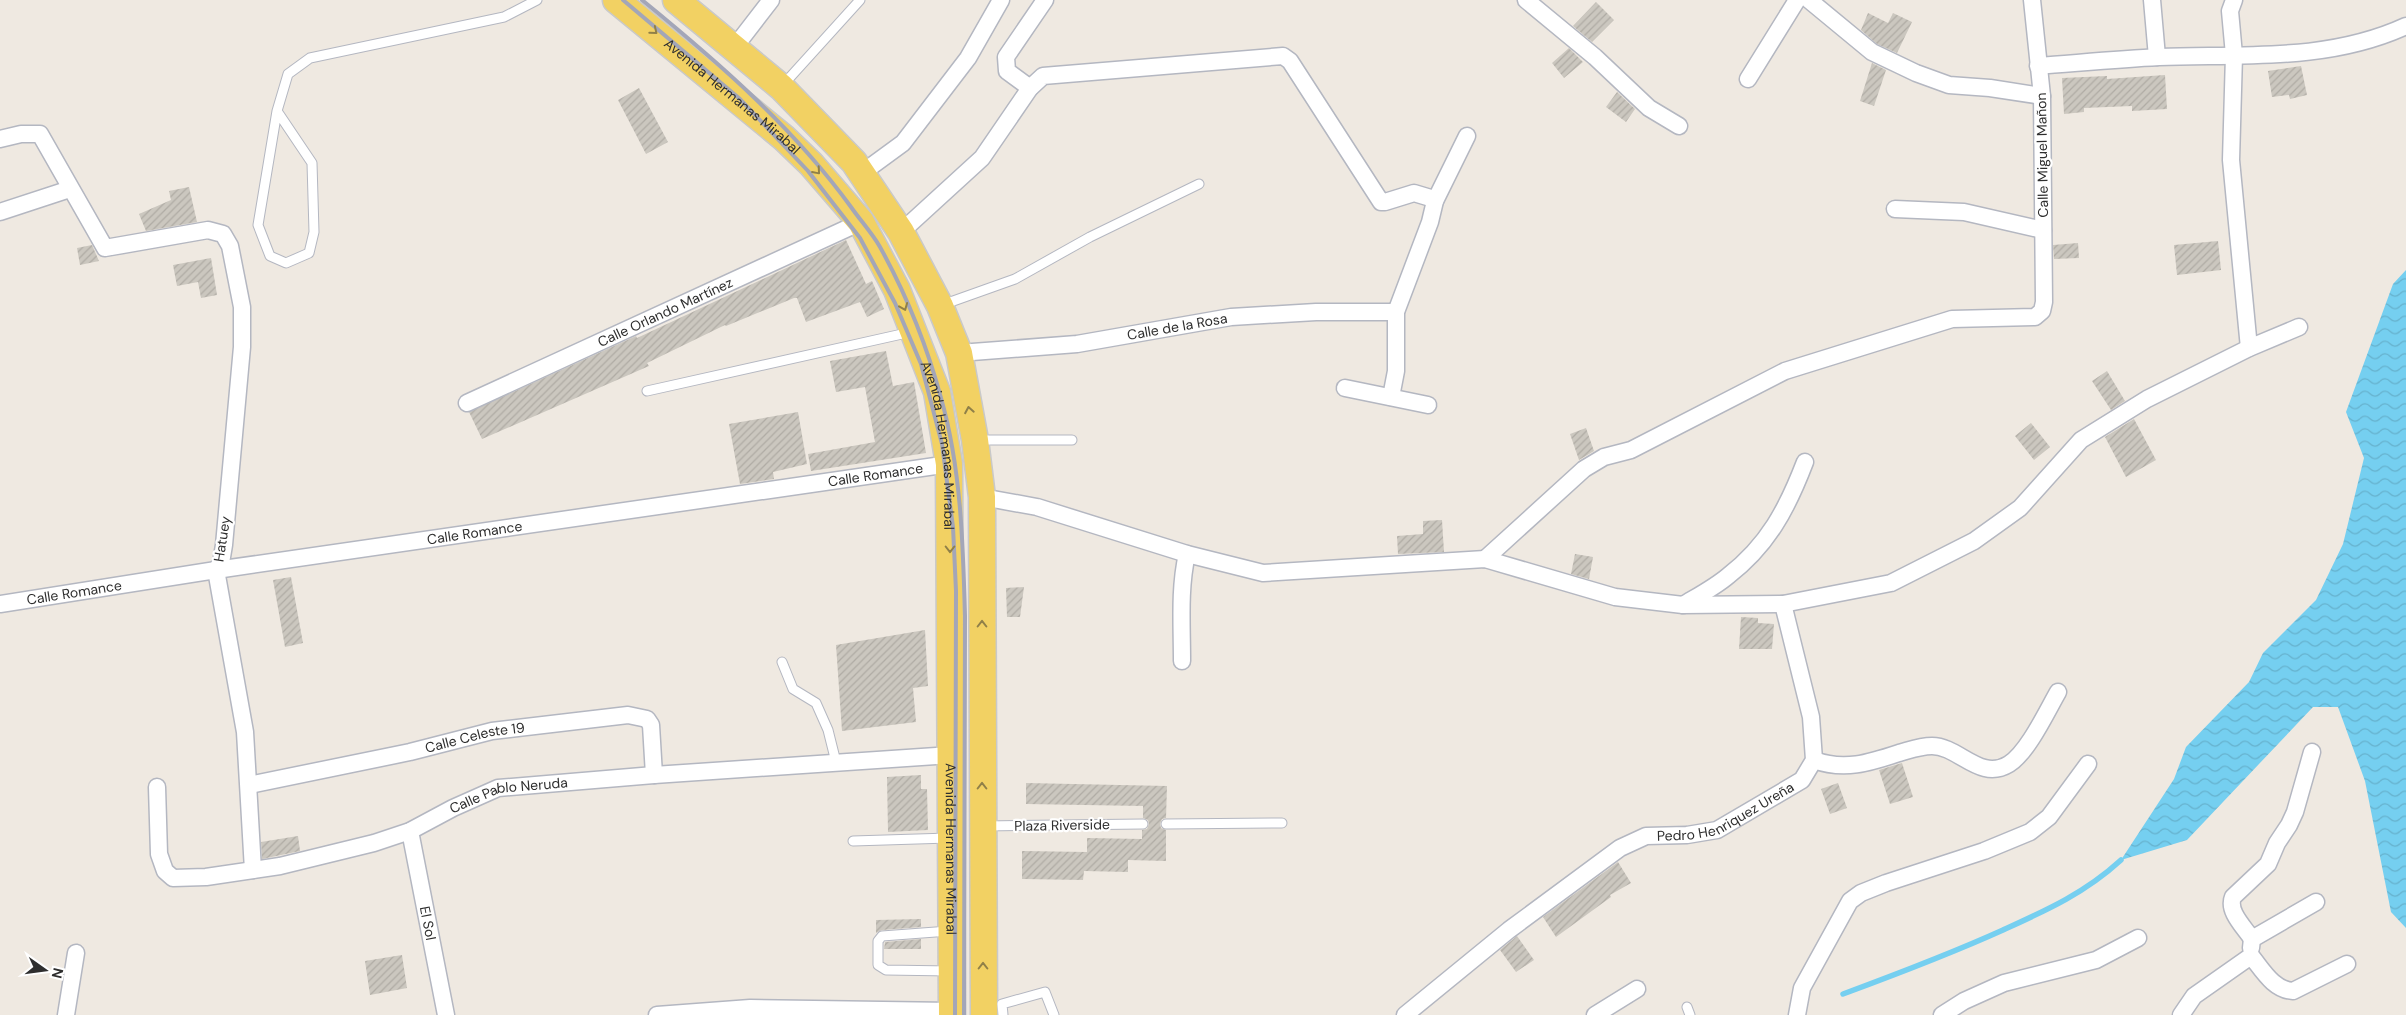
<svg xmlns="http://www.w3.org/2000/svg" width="2406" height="1015" viewBox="0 0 2406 1015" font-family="'DM Sans',sans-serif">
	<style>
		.water { fill: url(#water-waves) }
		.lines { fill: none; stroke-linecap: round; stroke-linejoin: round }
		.stream { stroke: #75cff0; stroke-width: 5.5 }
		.building { fill: url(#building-hatch) }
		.service-casing { stroke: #b4b7c1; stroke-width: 11 }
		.minor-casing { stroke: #b4b7c1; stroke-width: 19 }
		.primary-casing { stroke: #c9c9c9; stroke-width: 29 }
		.service { stroke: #fff; stroke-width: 9 }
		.minor { stroke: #fff; stroke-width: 16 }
		.primary { stroke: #f2d163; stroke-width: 26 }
		.rail { stroke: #a3a6b8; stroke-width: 4 }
		.oneway { stroke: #908048 }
		.labels { text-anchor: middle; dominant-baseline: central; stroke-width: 4.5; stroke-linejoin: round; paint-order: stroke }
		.street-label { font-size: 14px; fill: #2e2e2e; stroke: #fff }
	</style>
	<defs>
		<pattern id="water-waves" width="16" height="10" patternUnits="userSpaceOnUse" patternTransform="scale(1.25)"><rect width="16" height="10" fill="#75cff0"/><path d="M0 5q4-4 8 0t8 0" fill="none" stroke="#66b2ce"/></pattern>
		<pattern id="building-hatch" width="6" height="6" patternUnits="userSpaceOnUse" patternTransform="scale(1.25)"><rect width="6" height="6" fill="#cbc7bf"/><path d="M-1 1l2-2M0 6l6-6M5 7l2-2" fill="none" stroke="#afaba4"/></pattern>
	</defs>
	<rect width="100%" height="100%" fill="#efe9e1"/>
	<path class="water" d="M2406,270V928L2391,912L2365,781L2338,707H2313L2187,840L2121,860L2174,779L2186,747L2249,682L2263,653L2316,600L2343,544L2364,458L2346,412L2393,284Z"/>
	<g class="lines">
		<path class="stream" d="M1843,994C1897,974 1950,954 2003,930C2047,910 2085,893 2121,860"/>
	</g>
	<path class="building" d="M1596,2L1614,20L1592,42L1573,26Z
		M1868,13L1888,23L1893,13L1912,22L1897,53L1877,44L1861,30Z
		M1569,48L1583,62L1564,78L1552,63Z
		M1872,63L1886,70L1874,106L1860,101Z
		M2301,66L2307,95L2290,99L2289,95L2272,97L2268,71Z
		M2165,75L2167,109L2132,111V106L2084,108V112L2064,114L2062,78L2107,76V79Z
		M639,88L668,142L646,154L618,100Z
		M1617,92L1635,109L1626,122L1606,107Z
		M189,187L197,222L146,231L139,214L171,200L169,191Z
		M846,240L866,284L872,281L884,309L867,317L860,302L806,322L797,298H794L726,326L725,325L647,363L649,366L482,439L469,412L636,336L637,338Z
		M2218,241L2221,270L2177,275L2174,245Z
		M2078,243L2079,258L2054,259L2053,245Z
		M92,245L99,261L80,265L77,248Z
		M211,258L217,295L201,298L198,282L177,286L173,265Z
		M886,351L893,386L914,382L926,453L811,471L808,454L875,442L865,387L836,392L830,361Z
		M2107,371L2125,401L2111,410L2092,381Z
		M798,412L807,464L773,472L774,479L740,484L729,424Z
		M2134,419L2156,460L2126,477L2105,437Z
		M2031,423L2050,447L2034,460L2015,436Z
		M1586,428L1594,451L1579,460L1570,434Z
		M1442,520L1444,552L1398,554L1397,536L1423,534V521Z
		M1575,554L1593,557L1589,579L1571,574Z
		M291,577L303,643L285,647L273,580Z
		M1024,587L1020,617H1007L1006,588Z
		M1741,617L1758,618V623L1774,624L1772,649H1739Z
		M925,630L928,686L913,688L916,722L842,731L836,645Z
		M1902,763L1913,797L1890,804L1879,770Z
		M921,775V789H927L928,830L888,832L887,777Z
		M1026,783L1167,786L1166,818L1162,819L1160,824L1161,828L1166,830V861L1128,860V872L1084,871L1083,880L1022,879V851L1087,852V838L1142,839V830L1147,829L1149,824L1148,820L1143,818V806L1026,804Z
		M1838,783L1847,808L1830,814L1821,789Z
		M298,836L300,851L262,859L261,842Z
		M1618,862L1631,883L1610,895L1611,897L1556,937L1543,917Z
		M921,919V927L882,930L876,933V920Z
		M1517,936L1534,960L1516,972L1500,950Z
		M921,939V949H884L885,942Z
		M402,955L407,988L370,995L365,961Z"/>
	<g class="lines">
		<g class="service-casing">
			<path id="service" d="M783,85L860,0
				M277,111L312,163L314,232L309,253L286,263L270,256L258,225L277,111L288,74L310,58L504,17L537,0
				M942,305L1015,279L1090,237L1199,184
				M647,391L911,332
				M978,440H1072
				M782,662L793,689L816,703L828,730L836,762
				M1166,824L1282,823
				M985,826L1143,824
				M853,841L949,838
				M949,931L882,936L878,941V965L886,970L950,971
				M1687,1007L1690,1015
				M1003,1015L1002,1004L1045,992L1054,1015"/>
		</g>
		<g class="minor-casing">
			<g id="minor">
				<path d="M1526,0L1595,57L1649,108L1679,126"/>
				<path d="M1809,0L1872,52L1916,73L1949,85L1990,88L2042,96"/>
				<path d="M2152,0L2157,57"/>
				<path d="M2234,0L2230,11L2234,55L2231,160L2249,348"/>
				<path d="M734,48L771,0"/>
				<path d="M2038,66C2078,63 2119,59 2159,57C2242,54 2328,62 2406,26"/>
				<path d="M1748,79L1797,0"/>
				<path d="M1030,88L1007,71L1006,57L1045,0"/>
				<path d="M0,139L21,134H40L105,248L208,230L223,234L230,246L242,307V347L224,545L221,563L216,570L245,732L253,870"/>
				<path d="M862,173L903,143L968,58L1001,0"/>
				<path d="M1895,209L1964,212L2043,230"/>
				<path d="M0,212L70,189"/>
				<path d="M901,232L982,158L1030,88L1043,76L1283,56L1290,61L1381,202H1385L1414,193L1434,199L1435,201"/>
				<path id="s1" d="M959,353L1077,344L1231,317L1316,312H1396"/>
				<path d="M1345,388L1428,405"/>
				<path d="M1391,397L1396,371V312L1430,222L1435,201L1467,136"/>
				<path id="s2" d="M467,403L861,222"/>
				<path d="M982,497L1037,507L1187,554L1263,573L1485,559L1615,597L1683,605L1783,604L1891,583L1974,541L2020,508L2081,440L2147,399L2249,348L2299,327"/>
				<path d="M1485,559L1584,469L1604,457L1631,450L1785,371L1952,319L2035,317L2042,311L2044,302L2042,96L2032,0"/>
				<path id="s3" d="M0,604L216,570L949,464"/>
				<path d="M1683,605C1698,596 1715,587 1728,576C1768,545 1787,509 1805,462"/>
				<path d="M1182,661C1182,625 1179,589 1187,554"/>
				<path d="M1814,760C1844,771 1869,763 1899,753C1910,750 1920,746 1932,746C1959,746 1980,782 2009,764C2028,752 2047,711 2058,692"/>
				<path id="s4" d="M249,785L410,752L492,731L628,715L647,719L651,725L654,775"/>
				<path id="s5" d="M157,787L159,854L165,871L173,878L206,877L280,866L374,843L410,831L453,808L498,788L654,775L951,755"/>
				<path id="s6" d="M410,831L446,1015"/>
				<path d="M2252,939C2244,927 2227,911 2233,897L2268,864L2277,843L2289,825L2295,812L2312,752"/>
				<path d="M2251,948L2252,939L2316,902"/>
				<path d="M66,1015L76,953"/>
				<path d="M657,1015L750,1008L952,1011"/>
				<path id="s7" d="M1405,1015L1509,930L1620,848L1646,836L1687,835L1717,830L1802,780L1814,760L1811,717L1783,604"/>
				<path d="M1595,1015L1637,989"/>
				<path d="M1797,1015L1802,988L1850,901L1861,893L1886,883L1984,851L2030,832L2049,817L2088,764"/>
				<path d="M1942,1015L1964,1001L2004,983L2096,960L2138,938"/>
				<path d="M2181,1015L2194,996L2251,956C2262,969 2273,990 2293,991L2347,964"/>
			</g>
		</g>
		<g class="primary-casing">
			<g id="primary">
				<path id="s8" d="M616,0L784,138L811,164L861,222L897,290L937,392L949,464L952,1015"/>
				<path d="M676,0L781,87L854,162L901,232L940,306L959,353L975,440L982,497L984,1015"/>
			</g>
		</g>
		<use href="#service" class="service"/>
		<use href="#minor" class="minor"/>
		<use href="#primary" class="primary"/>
		<path class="rail" d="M623,0L740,99L808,171L860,238L895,303L921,364L942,444L953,527L956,591L955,1015
			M642,0C718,62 793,127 851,207C860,220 872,233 880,247C906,294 927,346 941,398C961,468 963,543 965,616L964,1015"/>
	</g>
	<defs><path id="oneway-chevron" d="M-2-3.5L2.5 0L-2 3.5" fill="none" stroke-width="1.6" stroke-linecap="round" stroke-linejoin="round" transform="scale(1.25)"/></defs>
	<g class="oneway">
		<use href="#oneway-chevron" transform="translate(654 31) rotate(39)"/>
		<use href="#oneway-chevron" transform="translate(817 171) rotate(49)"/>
		<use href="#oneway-chevron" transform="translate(904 307) rotate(68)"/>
		<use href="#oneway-chevron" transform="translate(969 410) rotate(-100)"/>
		<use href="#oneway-chevron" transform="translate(950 549) rotate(90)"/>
		<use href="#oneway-chevron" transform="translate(982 624) rotate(-90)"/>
		<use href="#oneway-chevron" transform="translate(982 786) rotate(-90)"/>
		<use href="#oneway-chevron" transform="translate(983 966) rotate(-90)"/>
	</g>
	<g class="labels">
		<g class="street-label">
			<text stroke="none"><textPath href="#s8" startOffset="151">Avenida Hermanas Mirabal</textPath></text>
			<text transform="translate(2042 155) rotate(-91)">Calle Miguel Mañon</text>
			<text stroke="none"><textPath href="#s2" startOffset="218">Calle Orlando Martínez</textPath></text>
			<text stroke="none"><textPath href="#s1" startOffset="220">Calle de la Rosa</textPath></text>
			<text stroke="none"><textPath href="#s8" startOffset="571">Avenida Hermanas Mirabal</textPath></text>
			<text stroke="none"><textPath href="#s3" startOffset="885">Calle Romance</textPath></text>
			<text stroke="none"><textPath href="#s3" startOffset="480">Calle Romance</textPath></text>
			<text transform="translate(222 539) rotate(-81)">Hatuey</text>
			<text stroke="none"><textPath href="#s3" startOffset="75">Calle Romance</textPath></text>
			<text stroke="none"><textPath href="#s4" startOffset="231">Calle Celeste 19</textPath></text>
			<text stroke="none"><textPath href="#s5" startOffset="445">Calle Pablo Neruda</textPath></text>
			<text stroke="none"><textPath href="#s7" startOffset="386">Pedro Henriquez Ureña</textPath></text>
			<text transform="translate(1062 825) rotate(-1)">Plaza Riverside</text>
			<text stroke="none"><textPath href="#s8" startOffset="976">Avenida Hermanas Mirabal</textPath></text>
			<text stroke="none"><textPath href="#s6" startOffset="94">El Sol</textPath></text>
		</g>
	</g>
	<g transform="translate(45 970) rotate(104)" stroke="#ffffff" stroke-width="4" paint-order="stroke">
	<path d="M0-4L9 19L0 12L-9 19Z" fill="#2e2e2e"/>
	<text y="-8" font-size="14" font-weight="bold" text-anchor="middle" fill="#2e2e2e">N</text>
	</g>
</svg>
